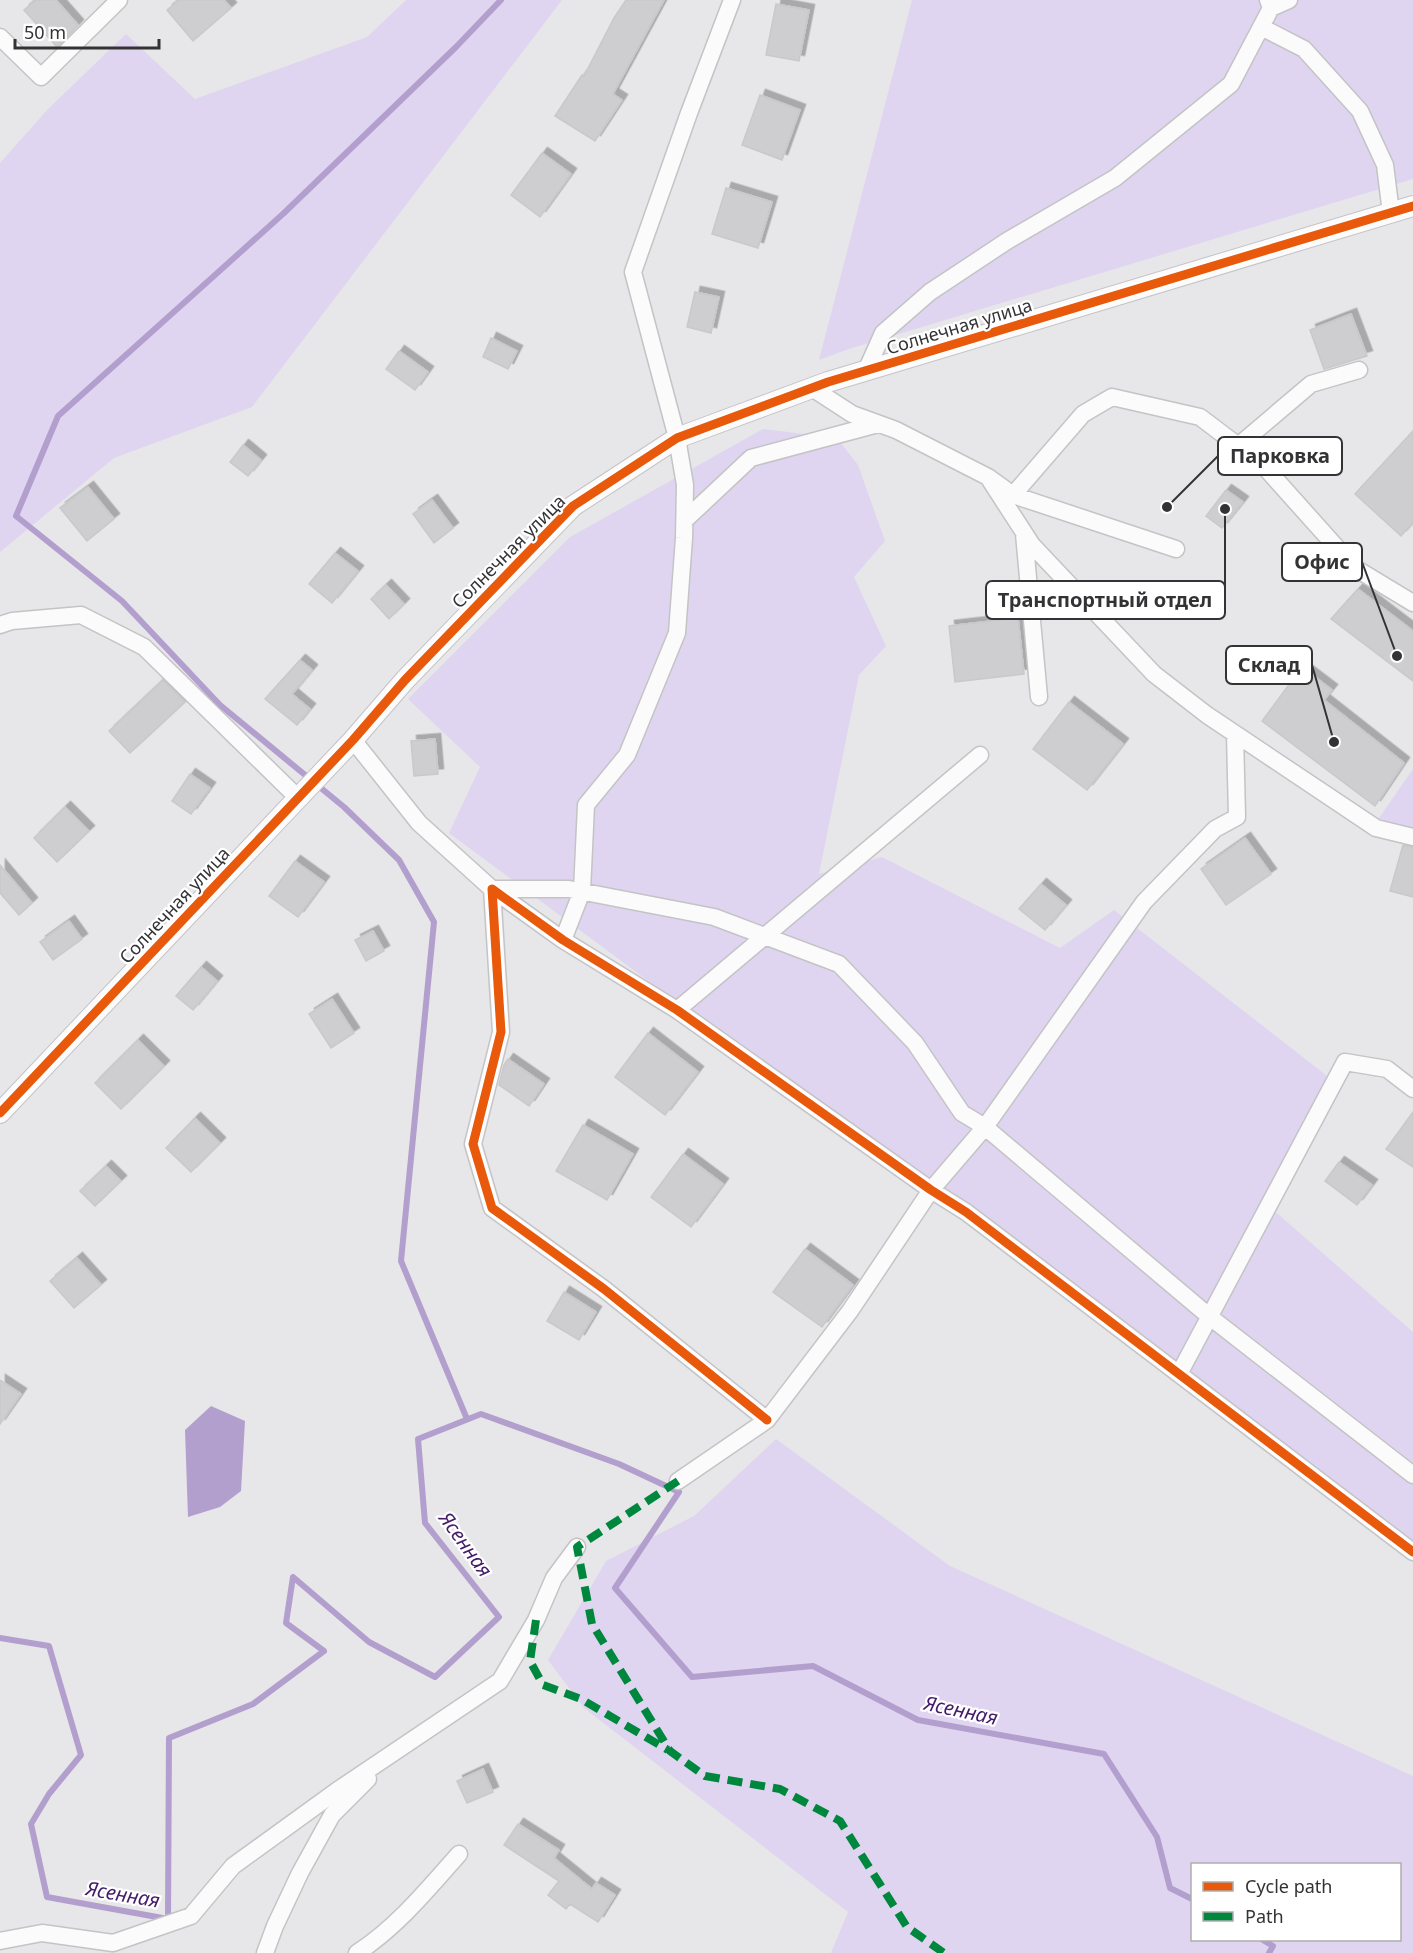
<svg xmlns="http://www.w3.org/2000/svg" width="1413" height="1953" viewBox="0 0 1413 1953" font-family="'Noto Sans',sans-serif">
	<style>
		.green { fill: #e0d5f1; fill-rule: evenodd }
		.water { fill: #b29fcd }
		.lines { fill: none; stroke-linecap: round; stroke-linejoin: round }
		.stream { stroke: #b29fcd; stroke-width: 6 }
		.building { fill: #cecdcf; stroke: #c9c8ca; stroke-width: 1.5; filter: url(#shadow) }
		.minor-casing { stroke: #c4c3c5; stroke-width: 19 }
		.tertiary-casing { stroke: #c4c3c5; stroke-width: 22 }
		.minor { stroke: #fbfbfc; stroke-width: 16 }
		.tertiary { stroke: #fbfbfc; stroke-width: 20 }
		.quiet { stroke: #00873e; stroke-width: 8; stroke-dasharray: 15 8; stroke-linecap: butt }
		.cycleway-casing { stroke: #fff; stroke-width: 13 }
		.cycleway { stroke: #e8590c; stroke-width: 9 }
		.labels { text-anchor: middle; dominant-baseline: central; stroke-width: 4.5; stroke-linejoin: round; paint-order: stroke }
		.street-label { font-size: 18px; fill: #333234; stroke: #fff }
		.water-label { font-size: 20px; font-style: italic; fill: #431b69; stroke: #fff }
		.leader { fill: none; stroke: #333234; stroke-width: 2 }
		.callout-dot { fill: #333234; stroke: #fff; stroke-width: 2 }
		.callout { fill: #fff; stroke: #333234; stroke-width: 2 }
		.callout-label { font-size: 20px; text-anchor: middle; font-weight: bold; fill: #333234 }
	</style>
	<defs>
		<filter id="shadow"><feDropShadow dx="5.5" dy="-5.5" stdDeviation="0" flood-color="#0004"/></filter>
	</defs>
	<rect width="100%" height="100%" fill="#e7e6e9"/>
	<path class="green" d="M406,0H562L252,407L114,458L0,552V163L48,109L126,34L195,99L367,37Z
		M912,0H1413V179L849,349L819,360Z
		M763,429L837,438L858,465L885,541L854,577L886,646L859,675L819,874L882,857L1060,948L1114,910L1340,1086L1270,1207L1413,1332V1549L449,833L480,767L408,699L570,537Z
		M1413,769V828L1377,821Z
		M776,1439L950,1566L1413,1776V1953H831L848,1912L584,1708L548,1660L606,1561L694,1516ZM1192,1864H1400V1940H1192Z"/>
	<path class="water" d="M211,1406L245,1421L241,1491L220,1507L188,1517L185,1430Z"/>
	<g class="lines">
		<path class="stream" d="M467,1419L401,1261L434,922L399,860L344,807L220,705L122,601L16,516L58,416L284,213L456,47L501,0
			M0,1638L49,1646L81,1755L49,1794L31,1824L47,1897L168,1919L169,1738L253,1704L324,1651L286,1623L293,1577L369,1642L435,1677L499,1617L425,1523L418,1439L481,1414L619,1464L679,1492L615,1588L692,1677L813,1666L918,1720L1104,1754L1157,1837L1170,1888L1192,1899
			M1263,1940L1273,1946L1269,1953"/>
	</g>
	<path class="building" d="M36,0H56L78,25L57,47L24,10Z
		M179,0H224L231,8L193,41L167,10Z
		M626,0H664L613,94L622,100L595,141L555,116L582,75L584,76L614,18Z
		M776,4L809,10L799,61L766,55Z
		M760,95L800,110L782,160L742,145Z
		M542,153L571,174L540,217L511,195Z
		M726,188L772,202L758,248L712,234Z
		M695,292L719,297L711,333L687,327Z
		M1351,314L1367,356L1324,369L1310,330Z
		M491,338L517,351L508,369L483,357Z
		M399,351L428,372L415,390L386,369Z
		M1413,431V523L1401,536L1355,494Z
		M243,445L261,460L248,476L230,462Z
		M88,487L114,519L87,541L60,508Z
		M1226,490L1243,502L1222,528L1206,516Z
		M432,500L453,528L434,543L413,514Z
		M335,553L358,571L332,603L309,584Z
		M386,585L404,604L389,619L371,599Z
		M1358,589L1413,631V681L1331,619Z
		M1018,618L1024,674L955,682L949,626Z
		M300,660L312,670L292,694L310,709L297,725L265,699Z
		M1302,667L1332,690L1324,700L1404,763L1375,806L1262,721Z
		M163,680L185,702L130,753L109,731Z
		M1069,702L1123,744L1087,790L1033,749Z
		M435,739L438,774L414,776L411,741Z
		M190,774L210,788L191,814L172,801Z
		M65,807L89,831L57,862L34,838Z
		M1245,838L1271,874L1226,905L1201,869Z
		M1403,845L1413,847V897L1390,891Z
		M295,861L324,882L298,917L269,896Z
		M0,865L32,903L19,915L0,893Z
		M1041,884L1066,905L1045,930L1019,909Z
		M69,921L82,939L53,960L40,942Z
		M373,931L384,951L366,961L355,940Z
		M201,967L217,981L193,1010L176,996Z
		M332,999L354,1033L331,1048L309,1014Z
		M648,1033L698,1072L665,1115L615,1077Z
		M138,1040L164,1066L121,1109L95,1083Z
		M508,1059L544,1084L529,1106L499,1085L504,1065Z
		M1413,1112V1167L1386,1149Z
		M195,1118L220,1143L191,1172L166,1148Z
		M583,1125L633,1154L607,1200L556,1171Z
		M683,1154L723,1184L691,1227L651,1197Z
		M1339,1162L1372,1185L1357,1205L1325,1181Z
		M106,1166L121,1181L95,1206L80,1191Z
		M805,1249L853,1285L822,1327L773,1292Z
		M77,1258L101,1285L74,1308L50,1281Z
		M564,1292L596,1312L579,1340L547,1321Z
		M0,1380L21,1394L0,1424Z
		M483,1769L493,1792L467,1803L457,1781Z
		M518,1824L559,1850L554,1858L592,1889L596,1883L615,1895L598,1922L570,1904L566,1909L548,1895L559,1881L504,1845Z"/>
	<g class="lines">
		<g class="minor-casing">
			<path id="minor" d="M1268,0L1271,8L1289,0
				M1261,27L1304,49L1360,111L1385,165L1391,213
				M0,37L41,77L119,0
				M866,371L883,333L930,292L1007,241L1115,178L1231,84L1271,8
				M812,388L852,414L896,430L988,477L1013,495L1176,549
				M1238,446L1311,384L1359,370
				M988,477L1032,545L1154,674L1207,715L1376,828L1413,837
				M1013,495L1083,414L1112,397L1200,417L1262,464L1355,568L1413,603
				M685,520L751,458L878,424
				M1024,534L1039,697
				M0,625L12,621L81,615L144,647L298,798
				M353,740L419,823L492,889H569L714,917L839,964L915,1043L962,1113L985,1127L1210,1317L1413,1475
				M563,940L582,891L586,805L627,755L677,633L684,538L685,485L677,438L633,272L689,113L732,0
				M677,1010L980,755
				M1179,1374L1345,1062L1387,1069L1413,1089
				M767,1420L604,1289L492,1208L473,1144L501,1032L492,889L563,940L677,1010L931,1190L966,1212L1413,1552
				M678,1481L767,1420L850,1311L931,1190L985,1127L1144,902L1215,829L1237,817L1235,734
				M0,1941L42,1933L113,1943L191,1916L233,1866L338,1790L500,1681L536,1620L554,1578L577,1547
				M265,1953L275,1926L300,1873L332,1815L368,1779
				M357,1953C397,1927 428,1889 459,1854"/>
		</g>
		<g class="tertiary-casing">
			<path id="tertiary" d="M0,1113L353,740L405,680L573,506L677,438L828,382L1413,206"/>
		</g>
		<use href="#minor" class="minor"/>
		<use href="#tertiary" class="tertiary"/>
		<path class="quiet" d="M678,1481L577,1547L592,1624L670,1751L705,1776L780,1789L840,1821L907,1927L944,1953
			M536,1620L530,1661L543,1685L581,1699L668,1750"/>
		<g class="cycleway-casing">
			<path id="cycleway" d="M0,1113L353,740L405,680L573,506L677,438L828,382L1413,206
				M767,1420L604,1289L492,1208L473,1144L501,1032L492,889L563,940L677,1010L931,1190L966,1212L1413,1552"/>
		</g>
		<use href="#cycleway" class="cycleway"/>
	</g>
	<g class="labels">
		<g class="street-label">
			<text transform="translate(959 326) rotate(-17)">Солнечная улица</text>
			<text transform="translate(508 551) rotate(-45)">Солнечная улица</text>
			<text transform="translate(174 905) rotate(-47)">Солнечная улица</text>
		</g>
		<g class="water-label">
			<text transform="translate(466 1544) rotate(54)">Ясенная</text>
			<text transform="translate(961 1710) rotate(12)">Ясенная</text>
			<text transform="translate(123 1894) rotate(10)">Ясенная</text>
		</g>
	</g>
	<path class="leader" d="M1167 507L1218 456M1397 656L1362 562M1225 509L1225 600M1334 742L1312 665"/>
	<g class="callout-dot">
		<circle cx="1167" cy="507" r="6"/>
		<circle cx="1397" cy="656" r="6"/>
		<circle cx="1225" cy="509" r="6"/>
		<circle cx="1334" cy="742" r="6"/>
	</g>
	<g class="callout">
		<rect x="1218" y="437" width="124" height="38" rx="6"/>
		<rect x="1282" y="543" width="80" height="38" rx="6"/>
		<rect x="986" y="581" width="239" height="38" rx="6"/>
		<rect x="1226" y="646" width="86" height="38" rx="6"/>
	</g>
	<g class="callout-label">
		<text x="1280" y="463">Парковка</text>
		<text x="1322" y="569">Офис</text>
		<text x="1105" y="607">Транспортный отдел</text>
		<text x="1269" y="672">Склад</text>
	</g>
	<rect x="1191" y="1863" width="210" height="78" fill="#ffffff" stroke="#adadae" stroke-width="1.5"/>
	<rect x="1203" y="1882" width="30" height="9" fill="#e8590c" stroke="#adadae" stroke-width="1.5"/>
	<text x="1245" y="1893" font-size="18" fill="#333234">Cycle path</text>
	<rect x="1203" y="1912" width="30" height="9" fill="#00873e" stroke="#adadae" stroke-width="1.5"/>
	<text x="1245" y="1923" font-size="18" fill="#333234">Path</text>
	<path d="M15 39v9h144v-9" fill="none" stroke="#333234" stroke-width="3"/>
	<text x="24" y="39" font-size="18" fill="#333234" stroke="#ffffff" stroke-width="4.5" paint-order="stroke">50 m</text>
</svg>
